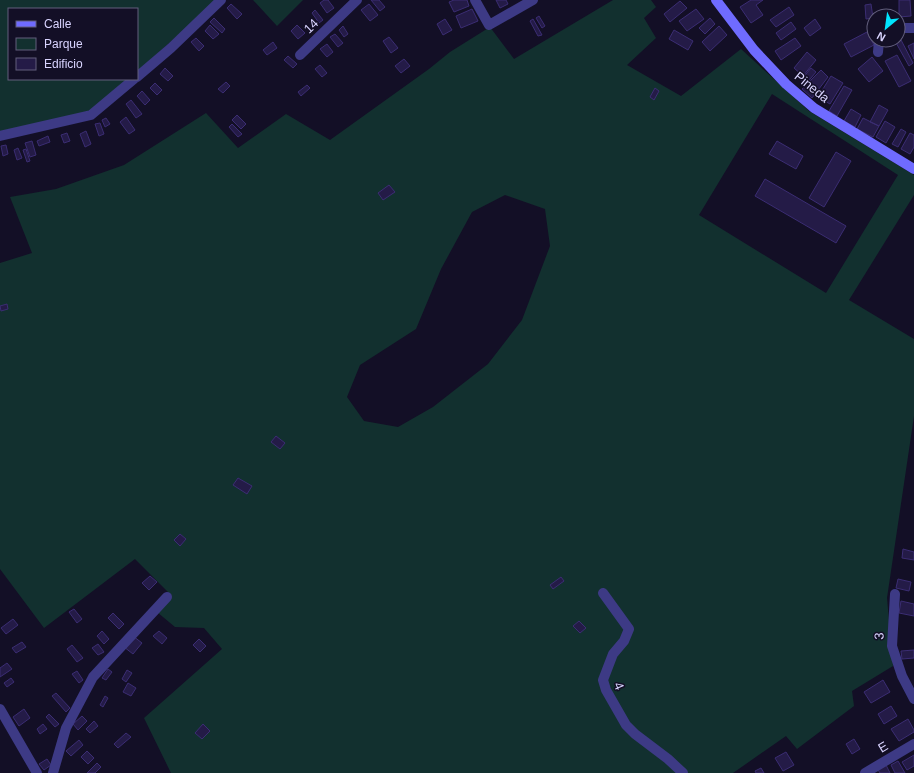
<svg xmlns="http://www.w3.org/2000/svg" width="914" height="773" viewBox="0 0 914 773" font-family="Arial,sans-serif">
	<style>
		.green { fill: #12302f; fill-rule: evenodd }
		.building { fill: #241b47; stroke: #3b2d73 }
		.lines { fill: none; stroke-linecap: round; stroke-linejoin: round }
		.street { stroke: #3d3a85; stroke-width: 10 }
		.secondary { stroke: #6f6bff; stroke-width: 10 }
		.labels { text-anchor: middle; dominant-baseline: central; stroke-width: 3; stroke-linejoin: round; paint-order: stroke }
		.street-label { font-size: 13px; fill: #d9d4ff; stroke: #130f26 }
	</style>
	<rect width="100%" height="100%" fill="#130f26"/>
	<path class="green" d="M0,0H217L137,72V9H9V79H129L93,112L0,135Z
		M253,0H303L277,26Z
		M613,0H651L656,7L644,18L656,38L627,65L681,96L741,49L809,111L914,175V195L849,300L914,339V416L887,598L893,666L852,691L854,706L797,749L786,736L733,773H171L144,718L222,649L204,628L175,627L157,612L170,594L135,559L44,628L0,569V263L32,253L10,197L56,189L124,165L206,113L238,148L286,114L330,140L429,69L450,52L490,27L514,59ZM772,94L898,175L826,293L699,215ZM505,195L545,209L550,246L522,320L488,364L433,407L398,427L364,421L347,397L360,365L416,329L441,269L472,212Z"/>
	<path class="building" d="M324,0H328L334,8L327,13L320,3Z
		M371,0H379L385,7L380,11Z
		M454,0H467L469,6L454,12L449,2Z
		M496,0H506L508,4L500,8Z
		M751,0H763L756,5L763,15L751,23L740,7Z
		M899,0H910L911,16L899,17Z
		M680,1L687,8L670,22L664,14Z
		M231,4L242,14L237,19L227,8Z
		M369,4L378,15L370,21L361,10Z
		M871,4L873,18L866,19L865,5Z
		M789,7L794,15L776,27L770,20Z
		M472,9L478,21L461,28L456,16Z
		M696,9L704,19L687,31L679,21Z
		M315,10L323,20L319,23L312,13Z
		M539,16L545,26L542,28L536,18Z
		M214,18L225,29L222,33L210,22Z
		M710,18L715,24L705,34L699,28Z
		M445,19L452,30L443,35L437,24Z
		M533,19L542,35L538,36L530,21Z
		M815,19L821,28L810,36L804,28Z
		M791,22L796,29L781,40L776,33Z
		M210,25L219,34L213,39L205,31Z
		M297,25L305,33L298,39L291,31Z
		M343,26L348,34L344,37L339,30Z
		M719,26L727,35L710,51L702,42Z
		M674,30L693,41L688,50L669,39Z
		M867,32L874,45L851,57L844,44Z
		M335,34L343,43L338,47L330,37Z
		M389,37L398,48L391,53L383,41Z
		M196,38L204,46L199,51L191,42Z
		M795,38L801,46L781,60L775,51Z
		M900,38L913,63L909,66L895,41Z
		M273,42L277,48L267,55L263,50Z
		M914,43V59L908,46Z
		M327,44L333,52L327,57L320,49Z
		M807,52L816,60L803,76L794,68Z
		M897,55L911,81L899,87L885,61Z
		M288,56L297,64L293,68L284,60Z
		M872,57L883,71L869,82L858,69Z
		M404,59L410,66L401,73L395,66Z
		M320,65L327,73L322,77L315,69Z
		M165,68L173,76L168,81L160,74Z
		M811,68L816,72L806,84L801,80Z
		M821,70L828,77L812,98L802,89Z
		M831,76L843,83L830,104L818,97Z
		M226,82L230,86L223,93L218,89Z
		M155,83L162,90L157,95L150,88Z
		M307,85L310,88L301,96L298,92Z
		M844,86L852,90L837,116L829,111Z
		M655,88L659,91L654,100L650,97Z
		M142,91L150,100L145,105L137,96Z
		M131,100L142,114L136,118L126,104Z
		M879,105L888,110L879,126L870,122Z
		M851,109L861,115L855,127L844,121Z
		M237,115L246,124L241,129L232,120Z
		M126,117L135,130L129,134L120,122Z
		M106,118L110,124L105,127L102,120Z
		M863,118L879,126L873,137L857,129Z
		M885,121L895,127L886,143L876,137Z
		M100,123L104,134L99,136L95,124Z
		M232,124L242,134L238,137L229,127Z
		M901,129L906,132L898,147L892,144Z
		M86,131L91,144L85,147L80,134Z
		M67,133L70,141L64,143L61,135Z
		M910,133L914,135V147L910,154L901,149Z
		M48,136L50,142L39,146L37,141Z
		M32,141L36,155L30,157L25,143Z
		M777,141L803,156L796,169L769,154Z
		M6,145L8,154L3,156L1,146Z
		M18,148L22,158L17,160L14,150Z
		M26,149L30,161L27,162L23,150Z
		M836,152L851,161L824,207L809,198Z
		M765,179L846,226L836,243L755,196Z
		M389,185L395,192L383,200L378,193Z
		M7,304L8,309L1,311L0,306Z
		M276,436L285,443L280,449L271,442Z
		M238,478L252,486L247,494L233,485Z
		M180,534L186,539L180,546L174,540Z
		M903,549L914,552V560L902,558Z
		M150,576L157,582L149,590L142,583Z
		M561,577L564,581L553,589L550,585Z
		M898,579L911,582L909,591L896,588Z
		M901,601L914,604V616L899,613Z
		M74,609L82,619L77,623L69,612Z
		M113,613L124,624L119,629L108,618Z
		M13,619L18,625L6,634L1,628Z
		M579,621L586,628L580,633L573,626Z
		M102,631L109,639L104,644L97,636Z
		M159,631L167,638L162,644L153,636Z
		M133,636L142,643L133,654L124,647Z
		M199,639L206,646L200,652L193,645Z
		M22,642L26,647L16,653L12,648Z
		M98,644L104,652L98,655L92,648Z
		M72,645L83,658L77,662L67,649Z
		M914,650V658L902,659L901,651Z
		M7,663L12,669L0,677V668Z
		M108,669L112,672L106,680L102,678Z
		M127,670L132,673L126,682L122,679Z
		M77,671L83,680L79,683L72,674Z
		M11,678L14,682L7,687L4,683Z
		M883,680L890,692L871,703L864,692Z
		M128,683L136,688L131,696L123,692Z
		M56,693L70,708L66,712L52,696Z
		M105,696L108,698L103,707L100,705Z
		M891,706L897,716L884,724L878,714Z
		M24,709L30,718L19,726L13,717Z
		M49,714L59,724L55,727L46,717Z
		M82,716L87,721L78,730L73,724Z
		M908,719L914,730V732L899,741L891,729Z
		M94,721L98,726L90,733L86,729Z
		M43,724L47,729L40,734L37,729Z
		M203,724L210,731L202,739L195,733Z
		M126,733L131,737L118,748L114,744Z
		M854,739L860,749L852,754L846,744Z
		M79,740L83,745L71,756L66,751Z
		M87,751L94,758L88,764L81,757Z
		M786,752L794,765L783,771L775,758Z
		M914,755V766L907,770L902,762Z
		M47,759L51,765L44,770L39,764Z
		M898,761L905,773H895L891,765Z
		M97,763L101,767L95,773H87Z
		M886,765L890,773H880L878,770Z
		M761,768L764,773H756L755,771Z"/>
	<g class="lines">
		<path class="street" d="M475,0L489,25L533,0
			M898,28H914
			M878,52L879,40
			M300,55L357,0
			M137,77L171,48L221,0
			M0,136L91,115L134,79
			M603,593L629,629L624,641L613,654L603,680L606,690L626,725L635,734L668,759L683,773
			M895,594L892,646L902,676L914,699
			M0,709L37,773
			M53,773L66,728L93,677L167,597
			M865,773L914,744"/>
		<path class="secondary" d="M716,0L754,50L786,84L814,108L914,169"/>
	</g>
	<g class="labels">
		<g class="street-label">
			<text transform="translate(311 26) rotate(-44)">14</text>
			<text transform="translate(812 87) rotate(39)">Pineda</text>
			<text transform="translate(879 636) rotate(-89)">3</text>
			<text transform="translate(619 686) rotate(68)">4</text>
			<text transform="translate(883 747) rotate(-31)">E</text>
		</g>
	</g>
	<rect x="8" y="8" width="130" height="72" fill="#130f26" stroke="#625e7d"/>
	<rect x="16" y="21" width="20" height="6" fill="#6f6bff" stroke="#625e7d"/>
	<text x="44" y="28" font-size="12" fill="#d9d4ff">Calle</text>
	<rect x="16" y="38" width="20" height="12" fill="#12302f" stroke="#625e7d"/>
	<text x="44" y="48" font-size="12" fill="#d9d4ff">Parque</text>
	<rect x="16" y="58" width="20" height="12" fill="#241b47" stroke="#625e7d"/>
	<text x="44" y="68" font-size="12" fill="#d9d4ff">Edificio</text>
	<g transform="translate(886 28) rotate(209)"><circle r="19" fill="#130f26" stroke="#625e7d"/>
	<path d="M0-3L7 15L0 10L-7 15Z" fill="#00e5ff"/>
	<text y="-6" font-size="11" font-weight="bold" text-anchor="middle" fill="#d9d4ff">N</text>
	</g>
</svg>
